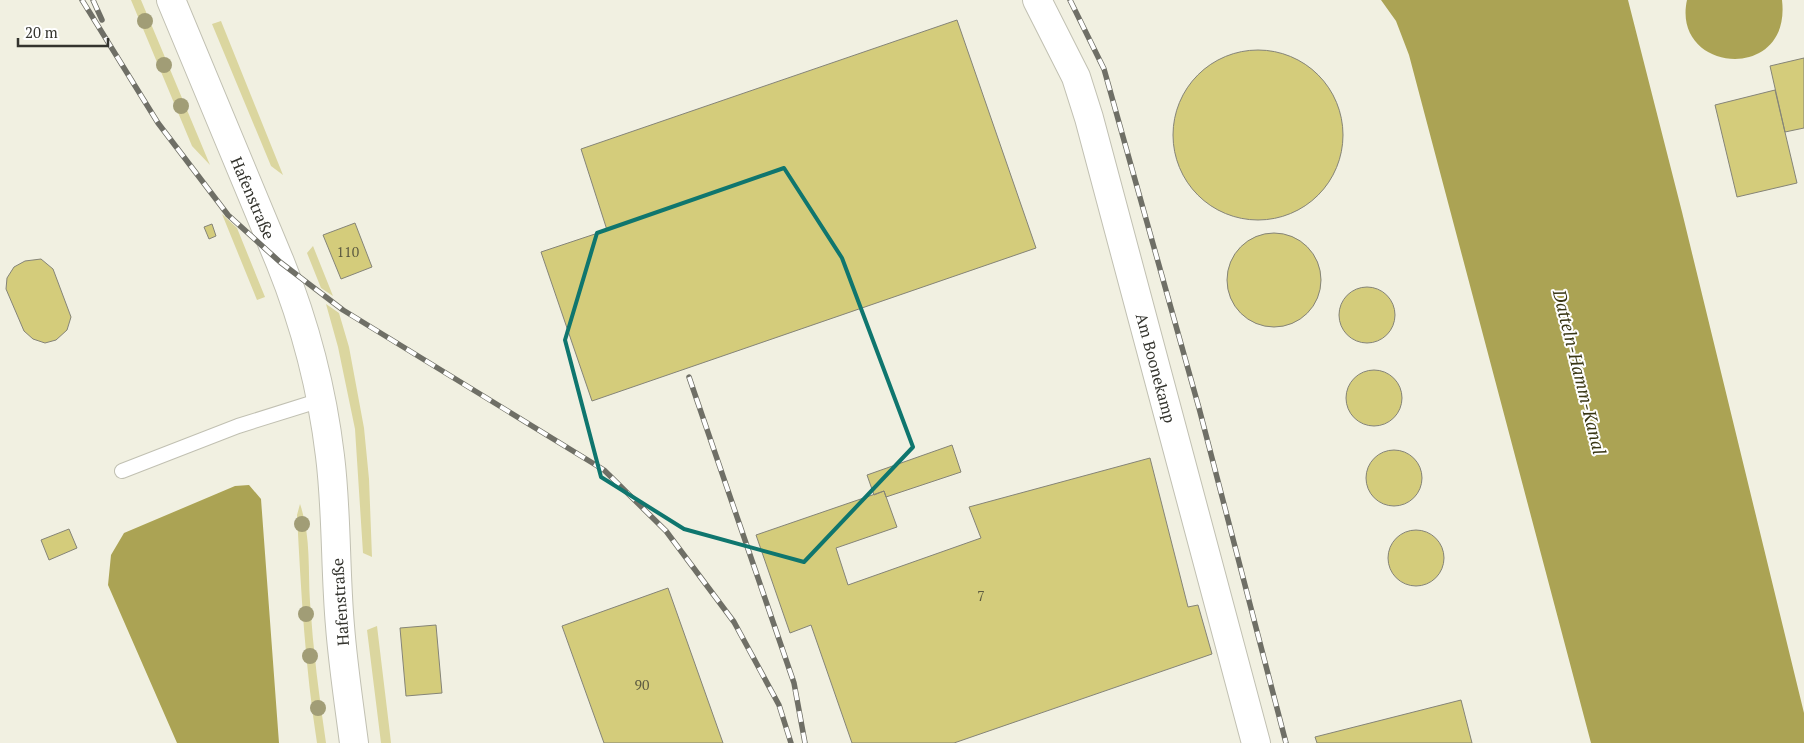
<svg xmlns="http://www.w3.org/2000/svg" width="1804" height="743" viewBox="0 0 1804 743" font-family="'PT Serif',serif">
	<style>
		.green { fill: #dbd69f }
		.water { fill: #aba354 }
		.building { fill: #d4cc7b; stroke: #858477 }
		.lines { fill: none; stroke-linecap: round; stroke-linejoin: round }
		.lane-casing { stroke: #c1c0b2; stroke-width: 16 }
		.street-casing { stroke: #c1c0b2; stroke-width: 30 }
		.secondary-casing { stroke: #c1c0b2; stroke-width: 30 }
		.lane { stroke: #fff; stroke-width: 14 }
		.street { stroke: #fff; stroke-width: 28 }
		.secondary { stroke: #fff; stroke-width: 28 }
		.rail-casing { stroke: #6f6f66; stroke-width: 5.5 }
		.rail { stroke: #fff; stroke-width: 4; stroke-dasharray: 11; stroke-linecap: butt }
		.tree { fill: #a19d76 }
		.marked { fill: none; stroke: #0f766e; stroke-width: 4; stroke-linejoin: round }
		.labels { text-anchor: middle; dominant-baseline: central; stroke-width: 4; stroke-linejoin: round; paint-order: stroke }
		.number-label { font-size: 14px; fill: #5c5a41 }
		.street-label { font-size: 16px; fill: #34342e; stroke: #fff }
		.water-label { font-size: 18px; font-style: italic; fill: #383512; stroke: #fff }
	</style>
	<rect width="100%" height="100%" fill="#f1f0e1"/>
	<path class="green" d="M131,0H141L210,165L192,146Z
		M221,21L283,175L271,166L212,24Z
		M222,214L237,228L265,297L257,300Z
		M313,246L333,296L321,288L307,253Z
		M326,304L339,313L349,347L364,428L369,479L372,557L363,553L355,429L338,347Z
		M300,504C311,535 308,570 310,602C313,649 319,696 326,743H317C305,667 301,591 297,515Z
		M377,626L390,734L391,743H381L367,630Z"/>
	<path class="water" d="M1381,0H1628L1682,212L1804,713V743H1591L1409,55L1396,21Z
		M1687,0H1782C1792,84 1671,73 1687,0Z
		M249,485L261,499L279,743H177L108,585L111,555L124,533L235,486Z"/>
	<path class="building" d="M957,20L1036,248L592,401L541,252L607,230L581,149Z
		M1173 135a85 85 0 1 1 170 0a85 85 0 1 1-170 0Z
		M1804,58V128L1785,132L1770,66Z
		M1775,90L1797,183L1737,197L1715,105Z
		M355,223L372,267L341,279L323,235Z
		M212,224L216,236L209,239L204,227Z
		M1227 280a47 47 0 1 1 94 0a47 47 0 1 1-94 0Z
		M41,259L53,269L71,317L67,330L56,340L45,343L33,339L24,331L6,289L7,278L14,267L25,261Z
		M1339 315a28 28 0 1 1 56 0a28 28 0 1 1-56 0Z
		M1346 398a28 28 0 1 1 56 0a28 28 0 1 1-56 0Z
		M952,445L961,472L886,497L884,491L874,495L867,475Z
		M1366 478a28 28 0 1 1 56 0a28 28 0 1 1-56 0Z
		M1150,458L1188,607L1198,605L1212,654L954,743H852L811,625L790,633L756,535L884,491L897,527L836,548L848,585L981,538L969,507Z
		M69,529L77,548L49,560L41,540Z
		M1388 558a28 28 0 1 1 56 0a28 28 0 1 1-56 0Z
		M668,588L723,743H604L562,626Z
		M436,625L442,693L406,696L400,628Z
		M1461,700L1472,743H1317L1315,737Z"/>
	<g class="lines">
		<g class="lane-casing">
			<path id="lane" d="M122,471L238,426L321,400"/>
		</g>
		<g class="street-casing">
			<path id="street" d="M1037,0L1076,77L1089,118L1256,743"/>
		</g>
		<g class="secondary-casing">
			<path id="secondary" d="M171,0L280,262C305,324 322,389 330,456C337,512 335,570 340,626C343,665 349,704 354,743"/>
		</g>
		<use href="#lane" class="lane"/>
		<use href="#street" class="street"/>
		<use href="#secondary" class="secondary"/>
		<g class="rail-casing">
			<path id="rail" d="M82,0L158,123L228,215L280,262L343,310L604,470L666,531L734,622L779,705L791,743
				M93,0L102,20
				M1070,0L1104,69L1199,408L1286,743
				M689,377L794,683L805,743"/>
		</g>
		<use href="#rail" class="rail"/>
	</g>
	<g class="tree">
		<circle cx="145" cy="21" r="8"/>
		<circle cx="164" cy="65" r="8"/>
		<circle cx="181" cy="106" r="8"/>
		<circle cx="302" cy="524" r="8"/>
		<circle cx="306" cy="614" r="8"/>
		<circle cx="310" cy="656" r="8"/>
		<circle cx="318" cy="708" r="8"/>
	</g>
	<path class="marked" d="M784,168L842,258L913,447L804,562L684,529L601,477L565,340L597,233Z"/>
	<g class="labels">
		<g class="number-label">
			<text x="348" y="251">110</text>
			<text x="981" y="595">7</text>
			<text x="642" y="684">90</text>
		</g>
		<g class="street-label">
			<text transform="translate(253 198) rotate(67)">Hafenstraße</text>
			<text transform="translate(1156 368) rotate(75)">Am Boonekamp</text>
			<text transform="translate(340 602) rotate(-94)">Hafenstraße</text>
		</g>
		<g class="water-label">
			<text transform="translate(1580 372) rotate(76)">Datteln-Hamm-Kanal</text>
		</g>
	</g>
	<path d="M18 38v8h90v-8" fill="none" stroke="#34342e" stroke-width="2.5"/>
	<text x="25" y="38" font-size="15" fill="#34342e" stroke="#ffffff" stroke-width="4" paint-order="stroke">20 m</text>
</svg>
